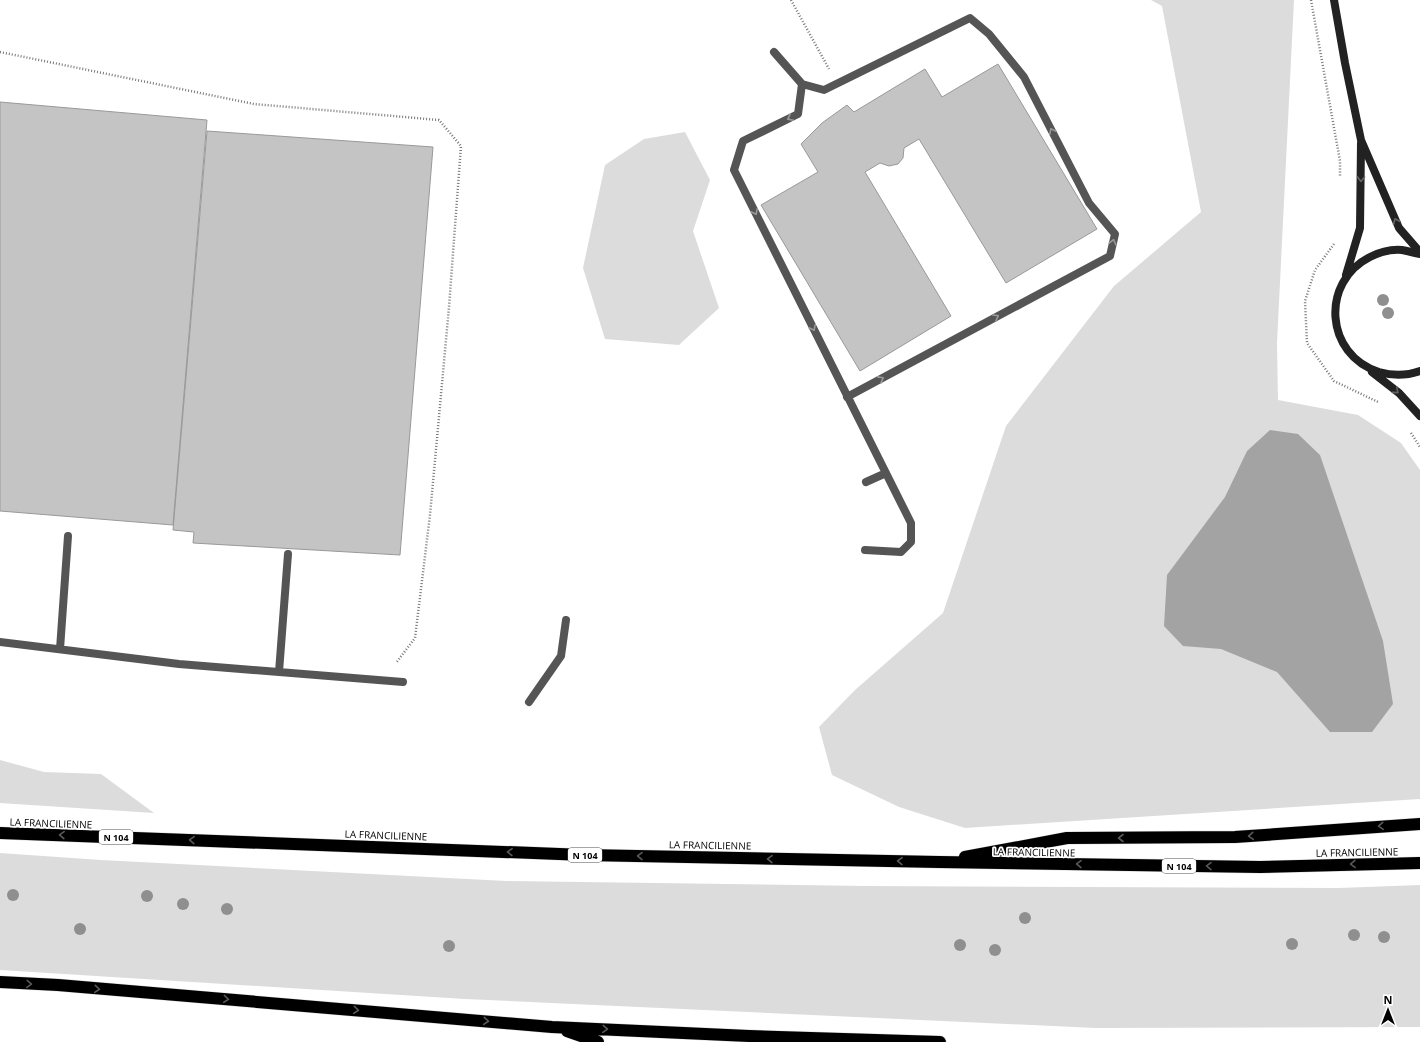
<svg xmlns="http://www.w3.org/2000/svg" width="1420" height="1042" viewBox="0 0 1420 1042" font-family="'Open Sans',sans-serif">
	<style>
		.green { fill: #dcdcdc }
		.water { fill: #a3a3a3 }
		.building { fill: #c4c4c4; stroke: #999 }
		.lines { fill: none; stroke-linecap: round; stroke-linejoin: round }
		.highway-casing { stroke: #dbdbdb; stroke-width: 13 }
		.path { stroke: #777; stroke-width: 2.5; stroke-dasharray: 1 2; stroke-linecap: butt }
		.lane { stroke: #555; stroke-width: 8 }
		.secondary { stroke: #222; stroke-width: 8 }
		.highway { stroke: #000; stroke-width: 12 }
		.tree { fill: #8f8f8f }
		.oneway { stroke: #999 }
		.oneway2 { stroke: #646464 }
		.oneway3 { stroke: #595959 }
		.labels { text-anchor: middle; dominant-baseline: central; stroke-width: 3.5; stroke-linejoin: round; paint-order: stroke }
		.shield { fill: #fff; stroke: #4c4c4c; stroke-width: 1 }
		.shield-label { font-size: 9px; font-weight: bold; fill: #000 }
		.street-label { font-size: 10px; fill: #000; stroke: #fff }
	</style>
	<rect width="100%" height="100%" fill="#fff"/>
	<path class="green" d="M1151,0H1294L1277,343L1278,400L1358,415L1401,443L1420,470V799L965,828L899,807L832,775L819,727L855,690L943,613L1006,426L1114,286L1201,212L1162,6Z
		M685,132L710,180L693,231L719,308L679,345L605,339L583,268L605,165L644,139Z
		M0,760L44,772L101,774L154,813L0,803Z
		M0,853L101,860L506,881L866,886L1339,888L1420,885V1027L1095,1028L465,999L0,970Z"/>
	<path class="water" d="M1270,430L1298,434L1320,455L1383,641L1393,704L1372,732H1330L1277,672L1221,649L1183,646L1164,626L1167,575L1225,497L1247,451Z"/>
	<path class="building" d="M998,64L1097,229L1006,283L919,139L904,148L903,158L898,164L889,166L880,163L865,172L951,316L860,371L761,205L818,172L801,144L822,123L847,105L854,112L925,69L942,97Z
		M0,102L207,120L173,525L0,511Z
		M207,131L433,147L400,555L193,543L194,532L173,530Z"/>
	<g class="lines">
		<g class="highway-casing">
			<path id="highway" d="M0,833L585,855L939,862L1260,867L1420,863
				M965,857L1067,838L1235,837L1420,824
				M0,982L58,985L552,1027L749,1036L940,1042
				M567,1031L598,1042"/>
		</g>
		<path class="path" d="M791,0L829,69
			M1311,0L1340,161V176
			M0,52L254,104L439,120L461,146L449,307L430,515L415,638L396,663
			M1334,244L1315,270L1305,301L1307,343L1334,381L1378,402
			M1411,433L1420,447"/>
		<path class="lane" d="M774,52L802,84L824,90L970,18L989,34L1024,77L1089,203L1115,234L1110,256L847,397
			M802,84L798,114L743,141L734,170L911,523V542L901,552L865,550
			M866,482L886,473
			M0,642L179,664L403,682
			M60,649L68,536
			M279,672L288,554
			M529,702L561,656L566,620"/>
		<path class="secondary" d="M1334,0L1345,63L1361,140L1399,228L1420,252
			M1420,254C1414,253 1408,251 1402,250C1391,249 1380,252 1370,257C1320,282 1325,355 1379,372C1393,376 1406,376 1420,371
			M1346,275L1360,228L1361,143
			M1372,372L1399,393L1420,416"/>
		<use href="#highway" class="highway"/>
	</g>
	<g class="tree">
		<circle cx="1383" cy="300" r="6"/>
		<circle cx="1388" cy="313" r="6"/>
		<circle cx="13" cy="895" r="6"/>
		<circle cx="147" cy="896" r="6"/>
		<circle cx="183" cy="904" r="6"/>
		<circle cx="227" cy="909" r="6"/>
		<circle cx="1025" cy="918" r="6"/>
		<circle cx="80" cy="929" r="6"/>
		<circle cx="1354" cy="935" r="6"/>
		<circle cx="1384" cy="937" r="6"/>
		<circle cx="1292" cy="944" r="6"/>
		<circle cx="960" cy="945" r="6"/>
		<circle cx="449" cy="946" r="6"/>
		<circle cx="995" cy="950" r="6"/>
	</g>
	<defs><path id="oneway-chevron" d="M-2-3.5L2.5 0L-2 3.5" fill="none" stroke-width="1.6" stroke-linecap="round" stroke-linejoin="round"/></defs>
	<g class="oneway">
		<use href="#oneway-chevron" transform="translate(790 118) rotate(154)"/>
		<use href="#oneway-chevron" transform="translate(1052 131) rotate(-117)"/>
		<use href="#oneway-chevron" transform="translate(755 212) rotate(64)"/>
		<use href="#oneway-chevron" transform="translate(1113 242) rotate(-76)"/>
		<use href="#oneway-chevron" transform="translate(996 317) rotate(-28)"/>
		<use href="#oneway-chevron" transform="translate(813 328) rotate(64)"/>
		<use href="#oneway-chevron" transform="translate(881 379) rotate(-28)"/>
	</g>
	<g class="oneway2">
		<use href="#oneway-chevron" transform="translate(1361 179) rotate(91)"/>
		<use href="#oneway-chevron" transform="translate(1396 221) rotate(-113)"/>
		<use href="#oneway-chevron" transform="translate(1396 391) rotate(40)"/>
	</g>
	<g class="oneway3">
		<use href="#oneway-chevron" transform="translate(1381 826) rotate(176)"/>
		<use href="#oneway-chevron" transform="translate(62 835) rotate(-178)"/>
		<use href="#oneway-chevron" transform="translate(1251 836) rotate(176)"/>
		<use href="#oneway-chevron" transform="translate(1121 838) rotate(180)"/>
		<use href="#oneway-chevron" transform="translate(192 840) rotate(-178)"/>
		<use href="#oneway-chevron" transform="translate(510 852) rotate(-178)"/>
		<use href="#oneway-chevron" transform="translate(640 856) rotate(-179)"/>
		<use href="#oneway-chevron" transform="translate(770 859) rotate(-179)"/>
		<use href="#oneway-chevron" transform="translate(900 861) rotate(-179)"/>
		<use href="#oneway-chevron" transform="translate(1079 864) rotate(-179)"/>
		<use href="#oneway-chevron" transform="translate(1353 864) rotate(179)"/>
		<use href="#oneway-chevron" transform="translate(1209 866) rotate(-179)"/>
		<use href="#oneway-chevron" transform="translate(29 984) rotate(3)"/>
		<use href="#oneway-chevron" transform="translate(97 989) rotate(5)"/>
		<use href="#oneway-chevron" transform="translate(226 999) rotate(5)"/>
		<use href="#oneway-chevron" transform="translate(356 1010) rotate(5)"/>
		<use href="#oneway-chevron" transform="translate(486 1021) rotate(5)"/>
		<use href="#oneway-chevron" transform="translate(605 1029) rotate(3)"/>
	</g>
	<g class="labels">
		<g class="shield">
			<rect x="99" y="830" width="34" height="14" rx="3"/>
			<rect x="568" y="848" width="34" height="14" rx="3"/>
			<rect x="1162" y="859" width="34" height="14" rx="3"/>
		</g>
		<g class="shield-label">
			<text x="116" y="837">N 104</text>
			<text x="585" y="855">N 104</text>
			<text x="1179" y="866">N 104</text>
		</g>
		<g class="street-label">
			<text transform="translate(51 823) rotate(2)">LA FRANCILIENNE</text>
			<text transform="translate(386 835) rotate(2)">LA FRANCILIENNE</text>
			<text transform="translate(710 845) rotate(1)">LA FRANCILIENNE</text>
			<text transform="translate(1034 852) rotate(1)">LA FRANCILIENNE</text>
			<text transform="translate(1357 852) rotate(-1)">LA FRANCILIENNE</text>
		</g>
	</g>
	<g transform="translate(1388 1010)" stroke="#ffffff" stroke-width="3" paint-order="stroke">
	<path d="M0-3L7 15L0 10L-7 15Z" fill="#000000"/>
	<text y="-6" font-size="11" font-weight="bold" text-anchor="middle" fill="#000000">N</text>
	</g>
</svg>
